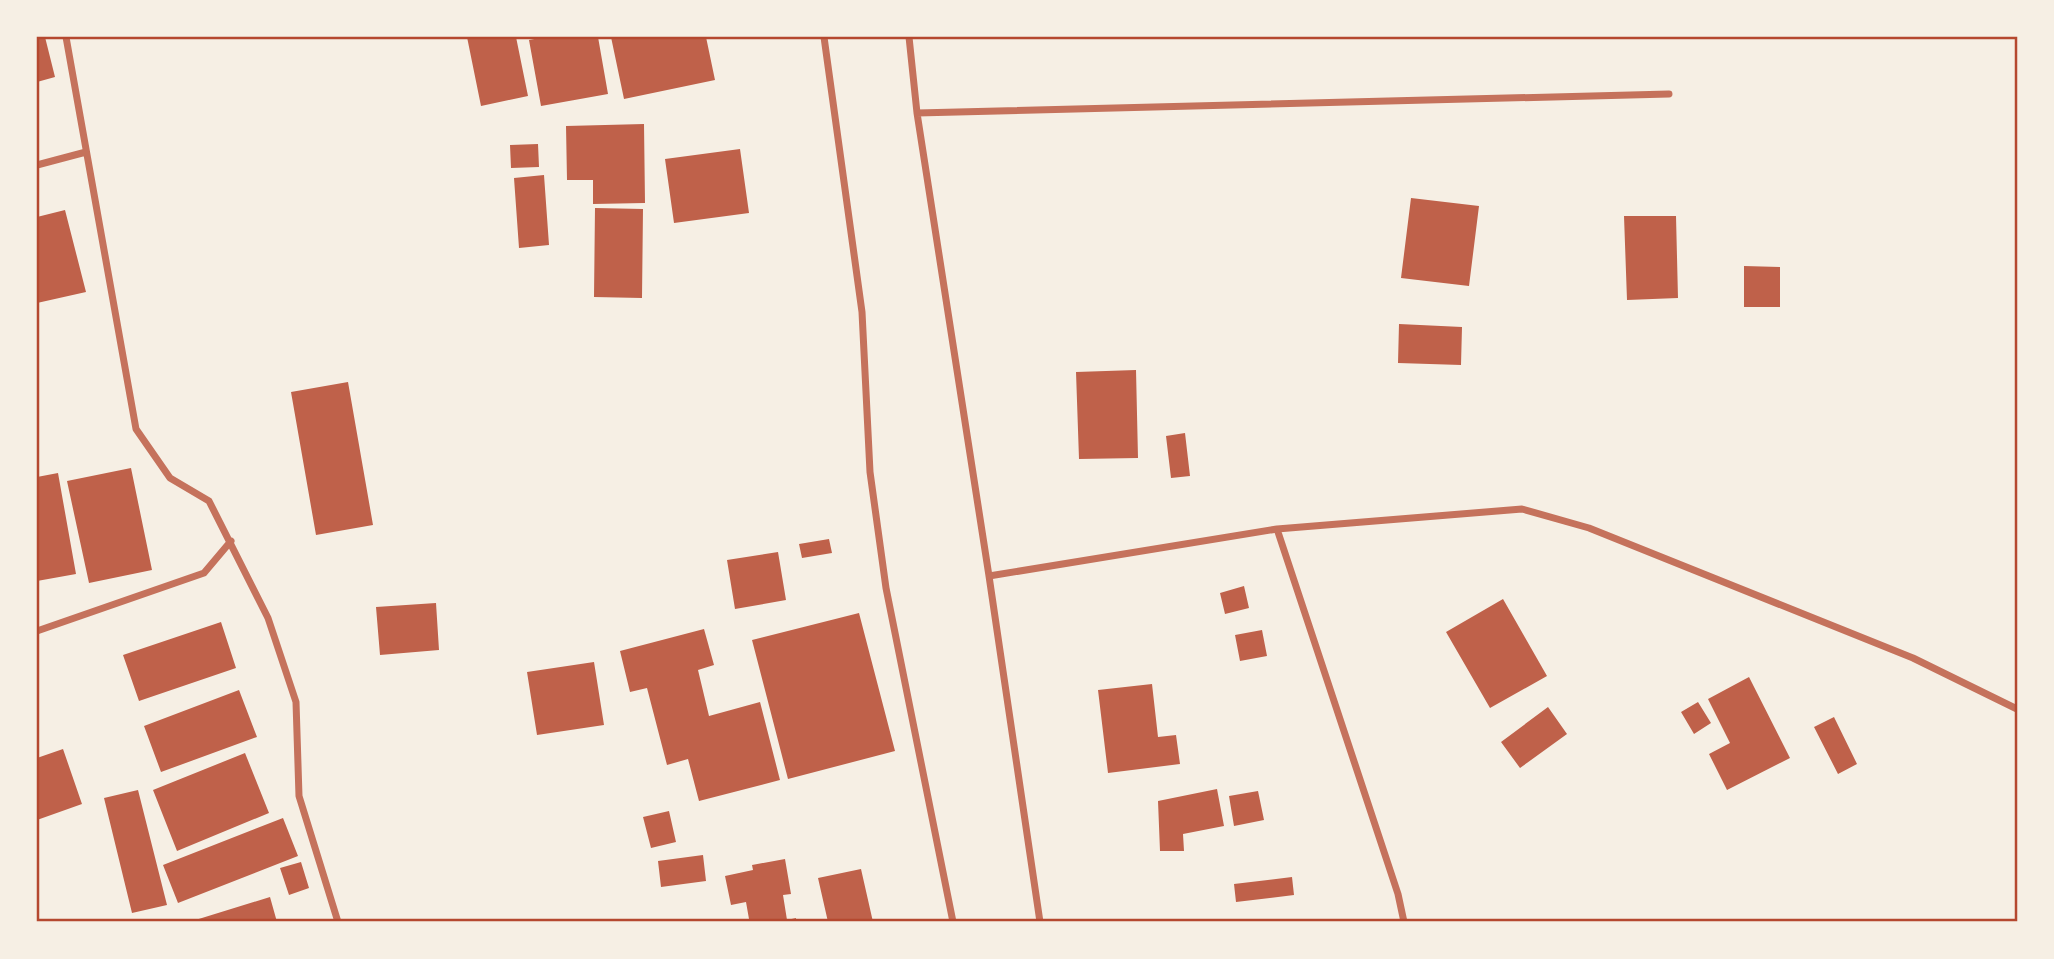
<svg xmlns="http://www.w3.org/2000/svg" width="2054" height="959" viewBox="0 0 2054 959" font-family="Quicksand,sans-serif">
	<style>
		.building { fill: #bf614a }
		.lines { fill: none; stroke-linecap: round; stroke-linejoin: round }
		.minor { stroke: #c5725c; stroke-width: 7 }
		.neatline { fill: none; stroke: #b5482f; stroke-width: 2.5 }
	</style>
	<rect width="100%" height="100%" fill="#f6efe4"/>
	<path class="building" d="M37,37H45L55,77L37,82Z
		M467,37H516L528,96L481,106Z
		M545,37H598L608,94L541,106L529,40Z
		M611,37H706L715,80L624,99Z
		M644,124L645,203L593,204V180H567L566,126Z
		M538,144L539,167L511,168L510,145Z
		M740,149L749,213L674,223L665,159Z
		M544,175L549,245L519,248L514,178Z
		M1411,198L1479,206L1469,286L1401,278Z
		M595,208L643,209L642,298L594,297Z
		M65,210L86,292L37,303V217Z
		M1624,216H1676L1678,298L1627,300Z
		M1744,266L1780,267V307H1744Z
		M1399,324L1462,327L1461,365L1398,363Z
		M1136,370L1138,458L1079,459L1076,372Z
		M348,382L373,525L316,535L291,392Z
		M1185,433L1190,476L1171,478L1166,436Z
		M131,468L152,570L89,583L67,481Z
		M58,473L76,574L37,581V477Z
		M829,539L832,553L802,558L799,544Z
		M778,552L786,600L735,609L727,560Z
		M1244,586L1249,608L1225,614L1220,593Z
		M1503,599L1547,676L1490,708L1446,632Z
		M436,603L439,650L380,655L376,607Z
		M859,613L895,751L788,779L752,640Z
		M221,622L236,668L139,701L123,655Z
		M704,629L714,665L698,670L709,716L760,702L780,780L699,801L688,759L667,765L647,688L630,692L620,651Z
		M1262,630L1267,656L1240,661L1235,635Z
		M594,662L604,725L537,735L527,672Z
		M1749,677L1790,758L1727,790L1709,754L1730,743L1708,699Z
		M1152,684L1158,737L1176,735L1180,764L1108,773L1098,690Z
		M239,690L257,737L161,772L144,726Z
		M1698,702L1711,723L1694,734L1681,712Z
		M1548,707L1567,734L1520,768L1501,742Z
		M1834,717L1857,764L1838,774L1814,727Z
		M63,749L82,804L37,820V758Z
		M245,753L269,813L177,851L153,790Z
		M1217,789L1224,826L1183,834L1184,851H1160L1158,801Z
		M138,790L167,905L132,913L104,798Z
		M1258,791L1264,820L1234,826L1229,796Z
		M669,811L676,842L651,848L643,817Z
		M283,818L298,856L178,903L163,865Z
		M703,855L706,881L661,887L658,861Z
		M785,859L791,894L783,895L787,920L796,918V922H741L749,919L746,902L731,905L725,876L753,870L752,865Z
		M301,862L309,888L289,895L280,868Z
		M861,869L873,922H828L818,878Z
		M1292,877L1294,895L1236,902L1234,884Z
		M270,897L277,922H189Z"/>
	<g class="lines">
		<path class="minor" d="M66,37L136,429L170,478L209,501L268,618L296,702L299,796L338,922
			M824,37L862,312L870,472L886,588L953,922
			M909,37L917,113L989,576L1040,922
			M917,113L1669,94
			M37,165L86,152
			M1277,529L1398,894L1404,922
			M989,576L1277,529L1522,509L1589,528L1913,658L2017,709
			M37,631L204,573L231,541"/>
	</g>
	<rect width="2054" height="959" fill="none" stroke="#f6efe4" stroke-width="77"/>
	<rect x="38" y="38" width="1978" height="882" class="neatline"/>
</svg>
